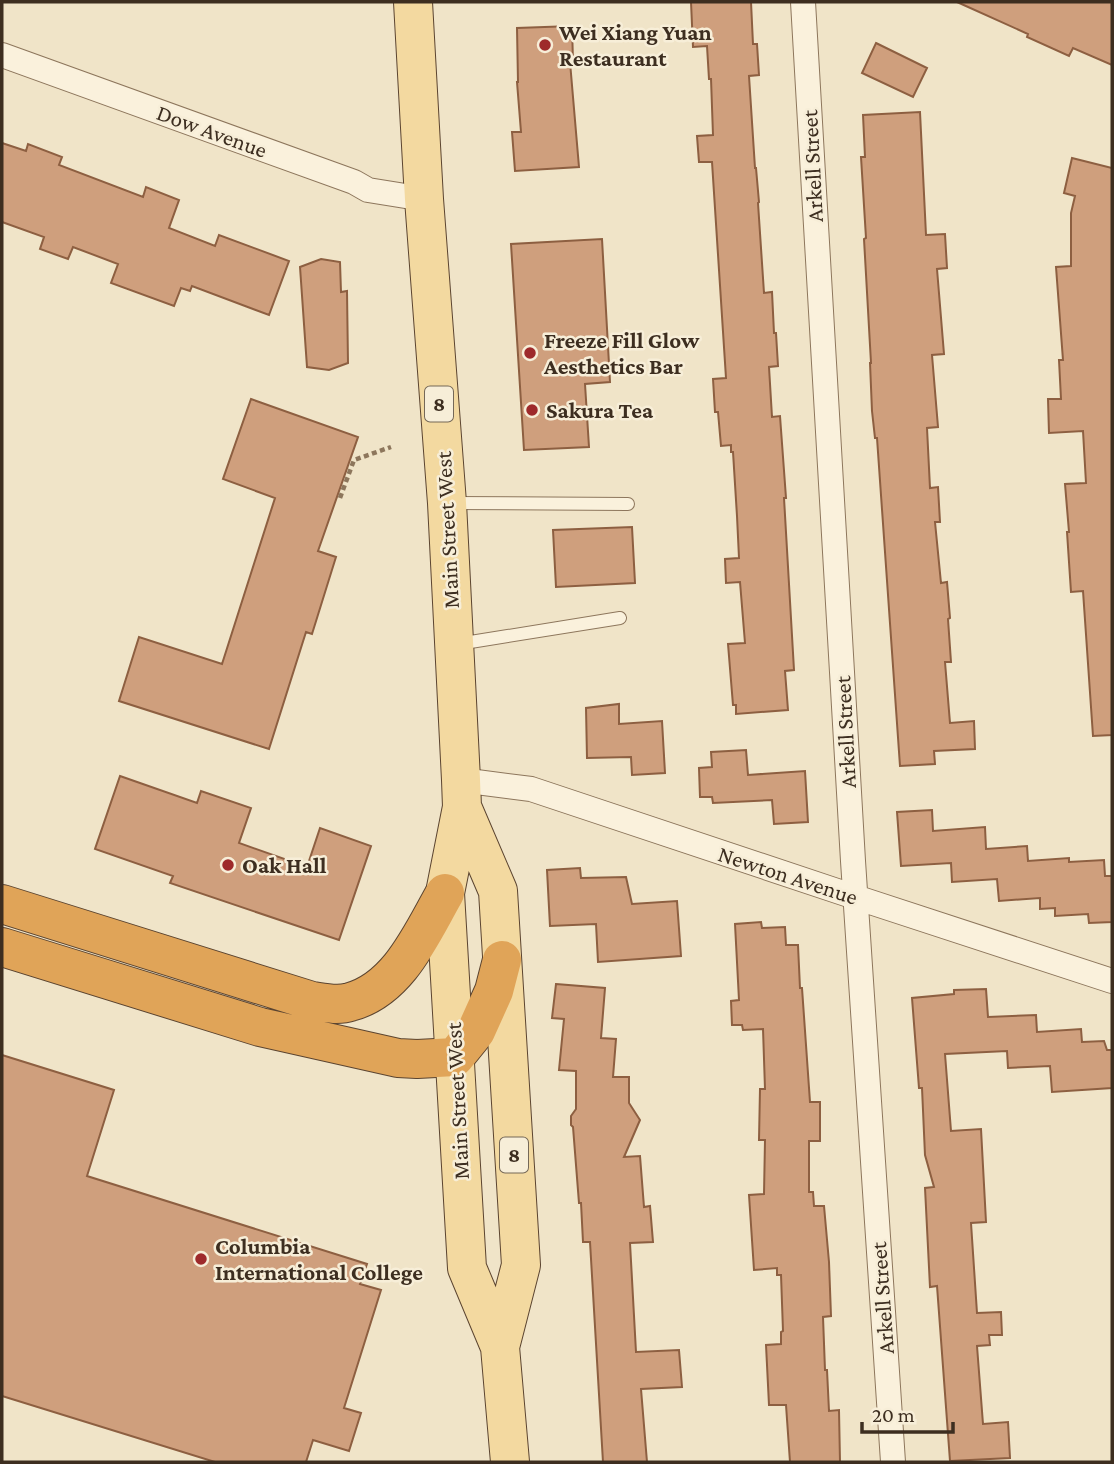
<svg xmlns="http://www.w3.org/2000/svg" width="1114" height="1464" viewBox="0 0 1114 1464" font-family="'Crimson Pro',serif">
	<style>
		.building { fill: #cf9f7d; stroke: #8d5f41; stroke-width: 2 }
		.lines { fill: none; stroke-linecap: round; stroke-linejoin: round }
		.service-casing { stroke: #8d765c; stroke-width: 14 }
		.minor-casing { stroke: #8d765c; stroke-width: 26 }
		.primary-casing { stroke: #5b4430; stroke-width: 40 }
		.motorway-casing { stroke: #5b4430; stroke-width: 40 }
		.path { stroke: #8d765c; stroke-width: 4.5; stroke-dasharray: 5 3.5; stroke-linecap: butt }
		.service { stroke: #faf1dc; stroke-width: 12 }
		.minor { stroke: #faf1dc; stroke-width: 24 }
		.primary { stroke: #f3d9a0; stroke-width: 38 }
		.motorway { stroke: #e0a458; stroke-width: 38 }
		.poi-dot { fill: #9e2a2b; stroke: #f7eed8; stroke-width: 2.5 }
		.labels { text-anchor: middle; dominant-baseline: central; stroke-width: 5; stroke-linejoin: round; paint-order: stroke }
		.shield { fill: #f7eed8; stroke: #756857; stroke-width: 2 }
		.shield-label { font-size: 21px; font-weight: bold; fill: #3d2e20 }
		.poi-label { font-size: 23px; font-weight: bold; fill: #3d2e20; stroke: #f7eed8; text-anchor: start }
		.street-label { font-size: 23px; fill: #3d2e20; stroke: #f7eed8 }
	</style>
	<rect width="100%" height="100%" fill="#f0e4c8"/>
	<path class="building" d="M691,2H751L753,44H757L759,75L749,76L755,168H756L759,202L758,203L764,293L772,292L774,333H776L778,366L769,367L772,417L780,416L786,498H784L794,670L785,671L788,710L736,714V705H733L728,644L745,643L740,582L726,583L725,559L739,558L737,516L733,452H731V445L721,446L718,412H715L713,379L726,378L712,162H699L697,136L713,135L711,79H709L707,46L693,47Z
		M957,2H1112V65L1073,48L1069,56L1027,37L1028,34Z
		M572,26L573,62H570L579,167L515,171L512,132H521L517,82H518L517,28Z
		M876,43L927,68L913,97L862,73Z
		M920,112L926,235L945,234L947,268L937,269L944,354L932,355L938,427L927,428L930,488L938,487L940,522H935L941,583L947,582L950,618L948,619L951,662H945L950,723L974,721L975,749L934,751L935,764L900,766L877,438H875L872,411L870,363H871L864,239L866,238L861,157H865L863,115Z
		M2,143L26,151L28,144L62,157L59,165L143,197L146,187L179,200L169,228L215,246L219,235L289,261L269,315L192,286L190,291L181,288L174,306L111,283L118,264L73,247L68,259L40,249L44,237L2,222Z
		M1072,158L1112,168V735L1093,736L1083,591L1071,592L1067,532H1069L1065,484L1086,483L1083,431L1049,433L1048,399H1061L1059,360H1063L1056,267L1071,266V213L1075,196L1064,193Z
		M602,239L610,382L585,384L589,447L524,450L511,244Z
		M321,259L340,262L341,292L347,291L348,363L329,370L307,367L300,267Z
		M251,399L358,437L318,551L336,557L312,634L306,632L269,749L119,701L139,637L222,664L275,498L223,479Z
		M632,527L635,583L556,587L553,530Z
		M619,704V724L662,721L665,773L632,775L631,757L587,758L586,708Z
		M746,750L748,775L805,771L808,822L774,824L772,800L713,803L712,797H700L699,768L712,767L711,752Z
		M120,776L197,803L201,791L251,808L239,843L307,867L320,828L371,846L339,940L170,883L173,876L95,849Z
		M932,810L933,831L985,827L986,849L1027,846L1028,861L1069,858V862L1104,860L1105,876H1112V922L1089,923L1088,914L1055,916V908L1040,909V898L999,901L997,879L952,882L951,863L901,866L897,812Z
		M580,868L581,878L626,877L632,904L677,901L681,956L598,962L596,924L550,926L547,870Z
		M761,922L762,928L785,927L786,945H798L800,988H802L810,1102H820V1141H809V1192H813L814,1206H824L829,1262L831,1316L823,1317L825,1370H827L829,1411L839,1410L840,1462H790L786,1405H769L766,1345L781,1344V1332L783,1331L781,1275H777V1268L754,1270L749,1195L764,1194L765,1140H759L760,1089H765L763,1029L743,1030L742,1025H732L731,1001L739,1000L735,924Z
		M556,984L605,988L601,1038L616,1039L613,1077H629V1103L640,1120L624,1157L640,1156L644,1207L650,1206L653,1242L630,1243L636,1352L679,1350L682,1387L641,1389L647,1462H603L590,1242H583L581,1203H579L573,1127L571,1125V1116L576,1109V1071L559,1070L564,1019L552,1018Z
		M986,989L988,1017L1036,1015L1037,1032L1081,1029L1082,1042L1104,1041L1107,1050H1112V1088L1052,1092L1050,1066L1008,1068L1007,1051L945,1054L951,1131L981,1129L986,1222L971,1223L977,1313L1001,1312L1002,1335H989L990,1345L977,1346L983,1424L1008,1422L1010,1458L950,1461L937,1286L930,1287L925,1188L934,1187L925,1155L922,1088H919L912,998L954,994V990Z
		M2,1055L114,1090L87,1176L367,1264L360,1284L381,1290L344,1408L361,1413L349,1451L313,1440L306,1462H215L2,1396Z"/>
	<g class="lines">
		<g class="service-casing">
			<path id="service" d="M450,503L628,504
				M458,644L620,618"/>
		</g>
		<g class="minor-casing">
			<path id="minor" d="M803,2L853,861L893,1462
				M2,55L354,182L368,190L424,199
				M461,780L531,789L855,897L1112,981"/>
		</g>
		<g class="primary-casing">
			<path id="primary" d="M413,2L424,199L447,503L461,780L462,807L445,893L467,1268L500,1347L510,1462
				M462,807L498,891L521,1265L500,1347"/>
		</g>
		<g class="motorway-casing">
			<path id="motorway" d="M2,904L312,1001C325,1003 338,1006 350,1002C399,989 422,933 445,893
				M2,947L260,1027L398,1058L417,1059L455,1057L476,1031L494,991L502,960"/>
		</g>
		<path class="path" d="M340,498L354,460L391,447"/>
		<use href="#service" class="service"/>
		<use href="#minor" class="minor"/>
		<use href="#primary" class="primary"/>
		<use href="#motorway" class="motorway"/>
	</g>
	<g class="poi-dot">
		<circle cx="545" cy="45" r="7"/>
		<circle cx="530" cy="353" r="7"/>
		<circle cx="532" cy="410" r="7"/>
		<circle cx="228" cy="865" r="7"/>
		<circle cx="201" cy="1259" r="7"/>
	</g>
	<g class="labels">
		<g class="shield">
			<rect x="425" y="386.5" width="28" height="35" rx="5"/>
			<rect x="500" y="1137.5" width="28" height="35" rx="5"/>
		</g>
		<g class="shield-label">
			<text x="439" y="404">8</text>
			<text x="514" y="1155">8</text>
		</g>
		<g class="poi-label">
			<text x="559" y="32">Wei Xiang Yuan<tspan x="559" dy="26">Restaurant</tspan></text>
			<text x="544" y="340">Freeze Fill Glow<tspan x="544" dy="26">Aesthetics Bar</tspan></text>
			<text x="546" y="410">Sakura Tea</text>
			<text x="242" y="865">Oak Hall</text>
			<text x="215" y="1246">Columbia<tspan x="215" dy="26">International College</tspan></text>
		</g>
		<g class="street-label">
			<text transform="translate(212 131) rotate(20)">Dow Avenue</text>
			<text transform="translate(812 166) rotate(-93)">Arkell Street</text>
			<text transform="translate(447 530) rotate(-93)">Main Street West</text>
			<text transform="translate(845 732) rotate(-93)">Arkell Street</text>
			<text transform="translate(788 875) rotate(18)">Newton Avenue</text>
			<text transform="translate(457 1101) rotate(-93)">Main Street West</text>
			<text transform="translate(882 1298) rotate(-94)">Arkell Street</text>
		</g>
	</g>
	<rect width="1114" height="1464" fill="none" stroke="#3d2e20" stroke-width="7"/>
	<path d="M862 1422v10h91v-10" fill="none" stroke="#3d2e20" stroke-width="3.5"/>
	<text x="872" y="1422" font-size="21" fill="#3d2e20" stroke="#f7eed8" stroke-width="5" paint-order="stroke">20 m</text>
</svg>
